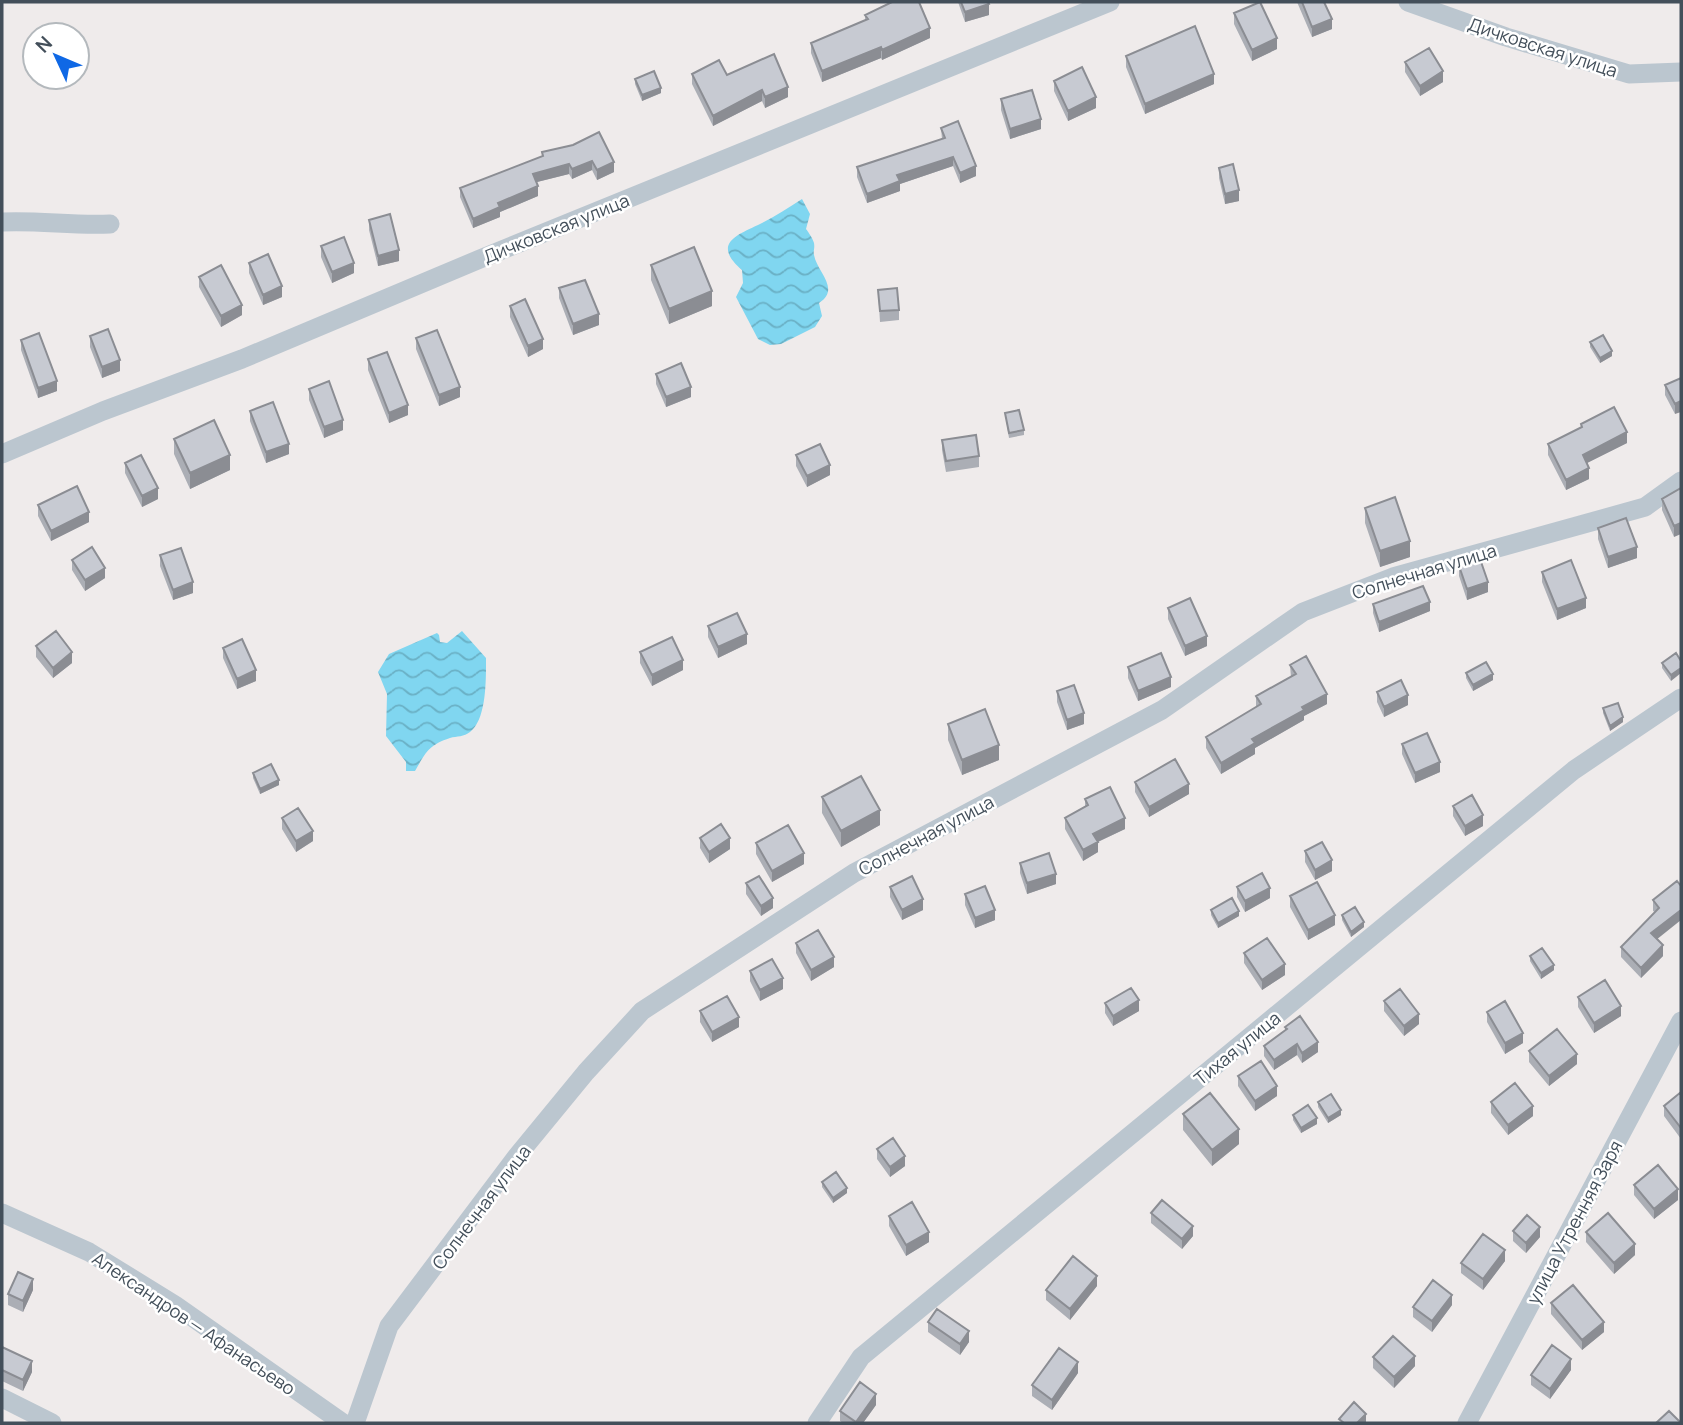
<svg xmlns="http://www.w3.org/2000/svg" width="1683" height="1425" viewBox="0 0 1683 1425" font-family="Manrope,sans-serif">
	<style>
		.water { fill: url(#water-waves) }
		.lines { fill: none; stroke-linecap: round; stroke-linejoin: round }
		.minor { stroke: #bbc6cf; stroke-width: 19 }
		.wall { fill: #abaeb5 }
		.shaded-wall { fill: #8b8d93 }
		.building { fill: #c7cad2; stroke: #8b8d93; stroke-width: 2 }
		.labels { text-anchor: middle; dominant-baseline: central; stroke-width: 5; stroke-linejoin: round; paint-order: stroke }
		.street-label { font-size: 18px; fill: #434f5a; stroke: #fff }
	</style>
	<defs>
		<pattern id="water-waves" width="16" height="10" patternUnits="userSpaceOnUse" patternTransform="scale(1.75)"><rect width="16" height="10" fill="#80d6f0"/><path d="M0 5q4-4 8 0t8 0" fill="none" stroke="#6ab0c5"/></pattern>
	</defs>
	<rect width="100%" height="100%" fill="#efebeb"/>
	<path class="water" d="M802,199L810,214L806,229C809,233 813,239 814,243C815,249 813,250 814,255C817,272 841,289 819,303L822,316L815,327L781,344L770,345L758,339L736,297L743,283L742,270C713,245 734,236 758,225C773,218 788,208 802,199Z
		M462,631L486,658C486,678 487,719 470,732C464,737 457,736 450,738C428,745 425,754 415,771H406V762L386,736L387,694L378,672L389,654L437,633L439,635L440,642L447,643Z"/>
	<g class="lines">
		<path class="minor" d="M1408,2L1506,37L1629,74L1681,72
			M2,222C38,220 74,226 110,224
			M2,454L103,411L242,359L480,259L1110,2
			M2,1213L89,1252L175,1305L343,1423
			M2,1398L52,1423
			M355,1423L389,1326L517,1156L586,1072L642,1011L854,873L1162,710L1303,612L1393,577L1645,507L1681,481
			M817,1423L861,1357L1574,770L1681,698
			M1467,1423L1681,1021"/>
	</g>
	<path class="wall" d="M958,2H988L989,15L965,22Z
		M1297,2H1324L1332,29L1312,37Z
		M1234,13L1277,49L1252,61L1234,24Z
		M865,15L930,38L882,60L881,58L822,82L811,53V43L865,20Z
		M1126,56L1214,84L1145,114L1126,67Z
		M1405,62L1443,82L1420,96L1405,72Z
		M692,74L727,75L788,97L765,108L762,101L713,126L692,84Z
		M635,79L661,93L642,101L635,84Z
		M1054,81L1096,108L1068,121L1054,91Z
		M1001,99L1041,129L1010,139L1001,110Z
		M941,128L976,176L960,183L953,166L900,184V191L867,203L857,177V167L942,139Z
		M573,145L614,172L597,180L592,170L572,179L569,174L537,182L538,196L500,212V217L473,228L460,197V188L542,157V152Z
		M1219,168L1239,201L1225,204L1219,178Z
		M369,220L399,261L378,266L369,230Z
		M321,246L354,273L332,283L321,257Z
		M249,263L282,297L263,305L249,273Z
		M651,265L712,306L669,324L651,280Z
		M199,277L242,315L221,327L199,287Z
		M559,288L599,325L573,335L559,298Z
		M878,290L899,310V320L880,322Z
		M510,306L543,349L528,357L510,317Z
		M90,336L120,371L102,378L90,347Z
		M416,338L460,397L439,406L416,349Z
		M21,340L57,391L38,398L21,350Z
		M1590,342L1612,356L1600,363L1590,347Z
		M368,359L408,415L389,423L368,370Z
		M656,374L691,397L666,407L656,384Z
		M1681,378L1675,414L1665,395V385Z
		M309,389L343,430L324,438L309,400Z
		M250,411L289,454L266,463L250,421Z
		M1005,413L1024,430V435L1009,438Z
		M1581,424L1627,443L1587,463L1589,479L1566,490L1548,455V444L1581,428Z
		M174,439L230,470L190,489L174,454Z
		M942,440L979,456V467L946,472L942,450Z
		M796,455L830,475L807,487L796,466Z
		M125,463L158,499L142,507L125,473Z
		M1681,488L1674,537L1662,510V499Z
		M38,505L89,522L51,541L38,516Z
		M1365,508L1410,557L1380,567L1365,523Z
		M1598,528L1637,558L1608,568L1598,539Z
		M160,555L193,593L173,600L160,566Z
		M72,560L105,578L85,591L72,570Z
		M1459,566L1488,592L1467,600L1459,576Z
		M1542,572L1586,608L1557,620L1542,582Z
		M1373,604L1430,611L1379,632L1373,613Z
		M1168,608L1207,646L1185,656L1168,619Z
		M708,626L747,644L718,658L708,637Z
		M36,646L72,663L53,678L36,657Z
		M223,648L256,681L237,689L223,658Z
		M640,652L683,670L652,686L640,663Z
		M1676,653L1671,681L1662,668V663Z
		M1290,665L1327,704L1304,716V720L1255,748V754L1221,774L1206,748V737L1256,707V696L1291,677Z
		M1128,667L1171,687L1138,701L1128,678Z
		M1466,673L1493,680L1473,691L1466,678Z
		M1057,691L1084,724L1067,730L1057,702Z
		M1377,692L1408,705L1384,717L1377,702Z
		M1603,708L1623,722L1610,731L1603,713Z
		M948,724L999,760L962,775L948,740Z
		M1402,744L1440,772L1415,783L1402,754Z
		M253,773L279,785L260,794L253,778Z
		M1135,782L1189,794L1149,817L1135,792Z
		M822,797L880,825L841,847L822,813Z
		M1085,799L1125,829L1098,842V852L1083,861L1065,829V818L1085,806Z
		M1453,806L1483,826L1465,836L1453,816Z
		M282,818L313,841L296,852L282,829Z
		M700,838L730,849L709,863L700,848Z
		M756,843L804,864L772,882L756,854Z
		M1305,851L1332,871L1315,880L1305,862Z
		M1020,863L1056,884L1027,894L1020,873Z
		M1677,881L1657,939L1663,956L1641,978L1621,957V947L1655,912L1653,911V900Z
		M746,883L773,908L761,916L746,894Z
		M890,887L923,910L902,920L890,897Z
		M1237,887L1270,898L1245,912L1237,897Z
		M965,894L995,920L975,928L965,905Z
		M1290,896L1335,925L1308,940L1290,907Z
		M1211,910L1239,916L1218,928L1211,915Z
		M1342,915L1364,927L1351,937L1342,920Z
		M796,943L834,967L811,981L796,953Z
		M1244,953L1285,975L1262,990L1244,963Z
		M1530,956L1554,970L1541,979L1530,961Z
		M750,971L783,989L760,1001L750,981Z
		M1578,997L1621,1016L1594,1033L1578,1007Z
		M1384,1001L1419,1024L1404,1036L1384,1011Z
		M1105,1003L1139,1011L1113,1026L1105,1013Z
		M700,1011L739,1027L712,1042L700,1022Z
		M1487,1012L1523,1043L1505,1054L1487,1022Z
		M1285,1027L1318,1052L1302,1063L1297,1055L1274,1070L1264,1056V1046L1285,1031Z
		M1529,1051L1577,1064L1549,1086L1529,1062Z
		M1238,1076L1277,1096L1255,1111L1238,1086Z
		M1681,1092V1139L1664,1116V1106Z
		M1318,1102L1341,1115L1328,1123L1318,1107Z
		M1491,1102L1533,1116L1508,1135L1491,1113Z
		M1183,1114L1239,1144L1212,1166L1183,1130Z
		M1293,1115L1317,1124L1301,1133L1293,1120Z
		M877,1149L905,1166L890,1177L877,1159Z
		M822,1182L847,1193L833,1203L822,1187Z
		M1634,1185L1678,1200L1654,1219L1634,1195Z
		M1151,1213L1193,1236L1182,1249L1151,1223Z
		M889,1216L929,1242L906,1256L889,1226Z
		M1513,1231L1540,1237L1526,1253L1513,1241Z
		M1586,1232L1635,1255L1614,1274L1586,1242Z
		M1505,1261L1483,1290L1461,1273V1263Z
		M1097,1286L1070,1320L1046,1300V1290Z
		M33,1290L23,1312L8,1305V1294Z
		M1551,1303L1604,1332L1582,1350L1551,1314Z
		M1452,1305L1432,1332L1413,1317V1307Z
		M928,1322L969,1342L960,1355L928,1332Z
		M2,1347L32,1372L23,1391L2,1381Z
		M1373,1357L1415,1366L1394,1388L1373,1368Z
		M1571,1370L1550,1399L1531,1385V1375Z
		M1078,1373L1052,1410L1032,1396V1385Z
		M876,1405L863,1423H843L840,1421V1411Z"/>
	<path class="shaded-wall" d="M989,4V15L965,22V12Z
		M1332,19V29L1312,37V27Z
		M930,28V38L882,60V50Z
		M1277,38V49L1252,61V50Z
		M881,47V58L822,82V71Z
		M1443,71V82L1420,96V86Z
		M1214,74V84L1145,114V104Z
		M788,87V97L765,108V97Z
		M661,88V93L642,101V95Z
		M762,90V101L713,126V116Z
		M1096,97V108L1068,121V111Z
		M1041,119V129L1010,139V129Z
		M953,157V166L900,184V191L867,203V194L897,175Z
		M592,161V170L572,179V169Z
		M614,162V172L597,180V170Z
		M569,164V174L533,183V174Z
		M976,166V176L960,183V173Z
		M538,186V196L500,212V217L473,228V219L498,203Z
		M1239,190V201L1225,204V194Z
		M399,250V261L378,266V256Z
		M354,263V273L332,283V272Z
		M282,286V297L263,305V295Z
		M712,291V306L669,324V309Z
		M242,305V315L221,327V316Z
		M599,314V325L573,335V324Z
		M543,339V349L528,357V346Z
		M1612,351V356L1600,363V358Z
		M120,360V371L102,378V367Z
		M57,381V391L38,398V388Z
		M460,387V397L439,406V395Z
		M691,387V397L666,407V397Z
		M1681,401V412L1675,414V404Z
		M408,405V415L389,423V413Z
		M343,420V430L324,438V427Z
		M1627,432V443L1583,465V455Z
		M289,444V454L266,463V452Z
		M230,455V470L190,489V473Z
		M830,465V475L807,487V476Z
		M1589,468V479L1566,490V480Z
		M158,488V499L142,507V496Z
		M89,512V522L51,541V531Z
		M1681,523V534L1674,537V526Z
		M1410,541V557L1380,567V551Z
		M1637,547V558L1608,568V557Z
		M105,568V578L85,591V580Z
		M193,582V593L173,600V590Z
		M1488,582V592L1467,600V589Z
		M1586,598V608L1557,620V609Z
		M1430,602V611L1379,632V622Z
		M747,634V644L718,658V647Z
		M1207,636V646L1185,656V646Z
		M72,652V663L53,678V668Z
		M683,660V670L652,686V675Z
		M1681,668V673L1671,681V675Z
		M256,670V681L237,689V679Z
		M1493,674V680L1473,691V685Z
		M1171,677V687L1138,701V691Z
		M1327,694V704L1304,716V720L1255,748V754L1221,774V763L1252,739L1302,707Z
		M1408,695V705L1384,717V707Z
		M1084,713V724L1067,730V720Z
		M1623,717V722L1610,731V726Z
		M999,745V760L962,775V760Z
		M1440,762V772L1415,783V773Z
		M279,780V785L260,794V789Z
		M1189,784V794L1149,817V807Z
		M880,810V825L841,847V831Z
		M1483,815V826L1465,836V826Z
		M1125,818V829L1093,844V834Z
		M313,831V841L296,852V841Z
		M730,838V849L709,863V852Z
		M1098,842V852L1083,861V850Z
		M804,853V864L772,882V871Z
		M1332,860V871L1315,880V870Z
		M1056,874V884L1027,894V883Z
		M1270,888V898L1245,912V901Z
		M773,898V908L761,916V906Z
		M923,899V910L902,920V910Z
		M995,910V920L975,928V918Z
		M1681,910V920L1651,944V933Z
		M1239,911V916L1218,928V923Z
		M1335,915V925L1308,940V930Z
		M1364,922V927L1351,937V932Z
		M1663,945V956L1641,978V968Z
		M834,957V967L811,981V970Z
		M1285,964V975L1262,990V980Z
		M1554,965V970L1541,979V973Z
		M783,978V989L760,1001V990Z
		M1139,1000V1011L1113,1026V1016Z
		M1621,1006V1016L1594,1033V1023Z
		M1419,1014V1024L1404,1036V1026Z
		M739,1017V1027L712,1042V1032Z
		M1523,1033V1043L1505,1054V1043Z
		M1318,1042V1052L1302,1063V1053Z
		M1297,1044V1055L1274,1070V1060Z
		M1577,1054V1064L1549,1086V1076Z
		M1277,1086V1096L1255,1111V1101Z
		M1533,1106V1116L1508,1135V1125Z
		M1341,1110V1115L1328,1123V1118Z
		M1317,1118V1124L1301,1133V1128Z
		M1239,1129V1144L1212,1166V1150Z
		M905,1156V1166L890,1177V1167Z
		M847,1188V1193L833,1203V1198Z
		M1678,1189V1200L1654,1219V1209Z
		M1193,1226V1236L1182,1249V1239Z
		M1540,1227V1237L1526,1253V1243Z
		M929,1232V1242L906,1256V1245Z
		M1635,1244V1255L1614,1274V1263Z
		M1505,1250V1261L1483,1290V1279Z
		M1097,1276V1286L1070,1320V1309Z
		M33,1279V1290L23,1312V1301Z
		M1452,1295V1305L1432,1332V1321Z
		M1604,1322V1332L1582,1350V1340Z
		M969,1331V1342L960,1355V1344Z
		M1415,1356V1366L1394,1388V1377Z
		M1571,1359V1370L1550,1399V1389Z
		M32,1361V1372L23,1391V1380Z
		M1078,1362V1373L1052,1410V1400Z
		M876,1394V1405L863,1423H856Z
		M1366,1414V1423H1357Z"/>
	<path class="building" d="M892,2H919L930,28L882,50L881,47L822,71L811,43L868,19L865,15Z
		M961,2H988L989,4L965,12Z
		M1260,2L1277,38L1252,50L1234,13Z
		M1302,2H1324L1332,19L1312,27Z
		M1195,26L1214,74L1145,104L1126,56Z
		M1429,48L1443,71L1420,86L1405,62Z
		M774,54L788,87L765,97L762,90L713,116L692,74L719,60L727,75Z
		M1082,67L1096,97L1068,111L1054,81Z
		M654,71L661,88L642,95L635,79Z
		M1032,90L1041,119L1010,129L1001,99Z
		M958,121L976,166L960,173L953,157L897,175L900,181L867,194L857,167L945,138L941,128Z
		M599,132L614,162L597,170L592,161L572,169L569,164L533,174L538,186L498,203L500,207L473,219L460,188L543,156L542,152L573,145Z
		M1233,164L1239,190L1225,194L1219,168Z
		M390,214L399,250L378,256L369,220Z
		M344,237L354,263L332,272L321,246Z
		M694,247L712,291L669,309L651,265Z
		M268,254L282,286L263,295L249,263Z
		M221,265L242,305L221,316L199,277Z
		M585,280L599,314L573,324L559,288Z
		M897,288L899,310L880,311L878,290Z
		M525,299L543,339L528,346L510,306Z
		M108,329L120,360L102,367L90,336Z
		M437,330L460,387L439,395L416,338Z
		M39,333L57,381L38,388L21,340Z
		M1603,335L1612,351L1600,358L1590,342Z
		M387,352L408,405L389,413L368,359Z
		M681,363L691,387L666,397L656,374Z
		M1681,378V401L1675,404L1665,385Z
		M329,381L343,420L324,427L309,389Z
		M273,402L289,444L266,452L250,411Z
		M1614,407L1627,432L1583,455L1589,468L1566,480L1548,444L1582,427L1581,424Z
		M1019,410L1024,430L1009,433L1005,413Z
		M214,420L230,455L190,473L174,439Z
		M976,435L979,456L946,461L942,440Z
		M820,444L830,465L807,476L796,455Z
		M141,455L158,488L142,496L125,463Z
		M77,486L89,512L51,531L38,505Z
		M1681,488V523L1674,526L1662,499Z
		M1395,497L1410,541L1380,551L1365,508Z
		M1626,518L1637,547L1608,557L1598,528Z
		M92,547L105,568L85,580L72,560Z
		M181,548L193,582L173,590L160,555Z
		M1480,559L1488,582L1467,589L1459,566Z
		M1571,560L1586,598L1557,609L1542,572Z
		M1423,586L1430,602L1379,622L1373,604Z
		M1190,598L1207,636L1185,646L1168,608Z
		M737,613L747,634L718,647L708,626Z
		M56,631L72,652L53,668L36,646Z
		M672,637L683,660L652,675L640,652Z
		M242,639L256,670L237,679L223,648Z
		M1161,653L1171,677L1138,691L1128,667Z
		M1676,653L1681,661V668L1671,675L1662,663Z
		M1306,656L1327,694L1302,707L1304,710L1252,739L1255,743L1221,763L1206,737L1261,704L1256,696L1296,674L1290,665Z
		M1486,662L1493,674L1473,685L1466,673Z
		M1401,680L1408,695L1384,707L1377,692Z
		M1074,685L1084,713L1067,720L1057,691Z
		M1618,703L1623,717L1610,726L1603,708Z
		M985,709L999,745L962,760L948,724Z
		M1427,733L1440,762L1415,773L1402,744Z
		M1175,759L1189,784L1149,807L1135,782Z
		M271,764L279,780L260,789L253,773Z
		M861,776L880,810L841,831L822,797Z
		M1110,787L1125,818L1093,834L1098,842L1083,850L1065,818L1088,805L1085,799Z
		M1472,795L1483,815L1465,826L1453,806Z
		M298,808L313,831L296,841L282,818Z
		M721,824L730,838L709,852L700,838Z
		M788,825L804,853L772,871L756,843Z
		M1322,842L1332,860L1315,870L1305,851Z
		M1049,853L1056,874L1027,883L1020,863Z
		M1262,873L1270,888L1245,901L1237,887Z
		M759,876L773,898L761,906L746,883Z
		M912,876L923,899L902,910L890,887Z
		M1677,881L1681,886V910L1651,933L1663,945L1641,968L1621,947L1659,908L1653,900Z
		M1317,882L1335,915L1308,930L1290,896Z
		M985,886L995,910L975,918L965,894Z
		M1232,898L1239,911L1218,923L1211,910Z
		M1355,907L1364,922L1351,932L1342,915Z
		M818,930L834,957L811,970L796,943Z
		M1267,938L1285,964L1262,980L1244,953Z
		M1542,948L1554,965L1541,973L1530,956Z
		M772,959L783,978L760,990L750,971Z
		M1605,980L1621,1006L1594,1023L1578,997Z
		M1131,988L1139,1000L1113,1016L1105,1003Z
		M1400,989L1419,1014L1404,1026L1384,1001Z
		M727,996L739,1017L712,1032L700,1011Z
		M1505,1001L1523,1033L1505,1043L1487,1012Z
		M1300,1016L1318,1042L1302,1053L1297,1044L1274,1060L1264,1046L1287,1029L1285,1027Z
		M1557,1029L1577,1054L1549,1076L1529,1051Z
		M1261,1061L1277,1086L1255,1101L1238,1076Z
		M1515,1083L1533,1106L1508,1125L1491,1102Z
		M1681,1092V1128L1664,1106Z
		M1210,1093L1239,1129L1212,1150L1183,1114Z
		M1331,1094L1341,1110L1328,1118L1318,1102Z
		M1308,1105L1317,1118L1301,1128L1293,1115Z
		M893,1138L905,1156L890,1167L877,1149Z
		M1658,1165L1678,1189L1654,1209L1634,1185Z
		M836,1172L847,1188L833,1198L822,1182Z
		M1162,1200L1193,1226L1182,1239L1151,1213Z
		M912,1202L929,1232L906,1245L889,1216Z
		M1608,1213L1635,1244L1614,1263L1586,1232Z
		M1527,1215L1540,1227L1526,1243L1513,1231Z
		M1483,1234L1505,1250L1483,1279L1461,1263Z
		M1073,1256L1097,1276L1070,1309L1046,1290Z
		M18,1272L33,1279L23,1301L8,1294Z
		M1433,1280L1452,1295L1432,1321L1413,1307Z
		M1573,1285L1604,1322L1582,1340L1551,1303Z
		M937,1309L969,1331L960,1344L928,1322Z
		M1393,1336L1415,1356L1394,1377L1373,1357Z
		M1552,1345L1571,1359L1550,1389L1531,1375Z
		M2,1347L32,1361L23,1380L2,1370Z
		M1059,1348L1078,1362L1052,1400L1032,1385Z
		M860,1382L876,1394L856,1422L840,1411Z
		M1354,1402L1366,1414L1357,1423H1344L1339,1419Z
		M1669,1411L1681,1423H1656Z"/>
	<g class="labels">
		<g class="street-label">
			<text transform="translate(1543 47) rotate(18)">Дичковская улица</text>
			<text transform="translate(556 228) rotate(-22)">Дичковская улица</text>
			<text transform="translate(1424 571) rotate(-17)">Солнечная улица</text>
			<text transform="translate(926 835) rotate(-28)">Солнечная улица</text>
			<text transform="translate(1237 1048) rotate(-39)">Тихая улица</text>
			<text transform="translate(481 1207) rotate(-53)">Солнечная улица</text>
			<text transform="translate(1574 1222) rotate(-62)">улица Утренняя Заря</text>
			<text transform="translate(194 1323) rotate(34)">Александров — Афанасьево</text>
		</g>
	</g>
	<rect width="1683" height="1425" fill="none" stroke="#434f5a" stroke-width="7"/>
	<g transform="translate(56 56) rotate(314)"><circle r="33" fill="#ffffff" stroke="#b4b9bd" stroke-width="2"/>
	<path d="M0-5L12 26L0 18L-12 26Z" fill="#0f68e5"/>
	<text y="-10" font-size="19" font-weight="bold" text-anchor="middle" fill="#434f5a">N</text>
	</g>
</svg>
